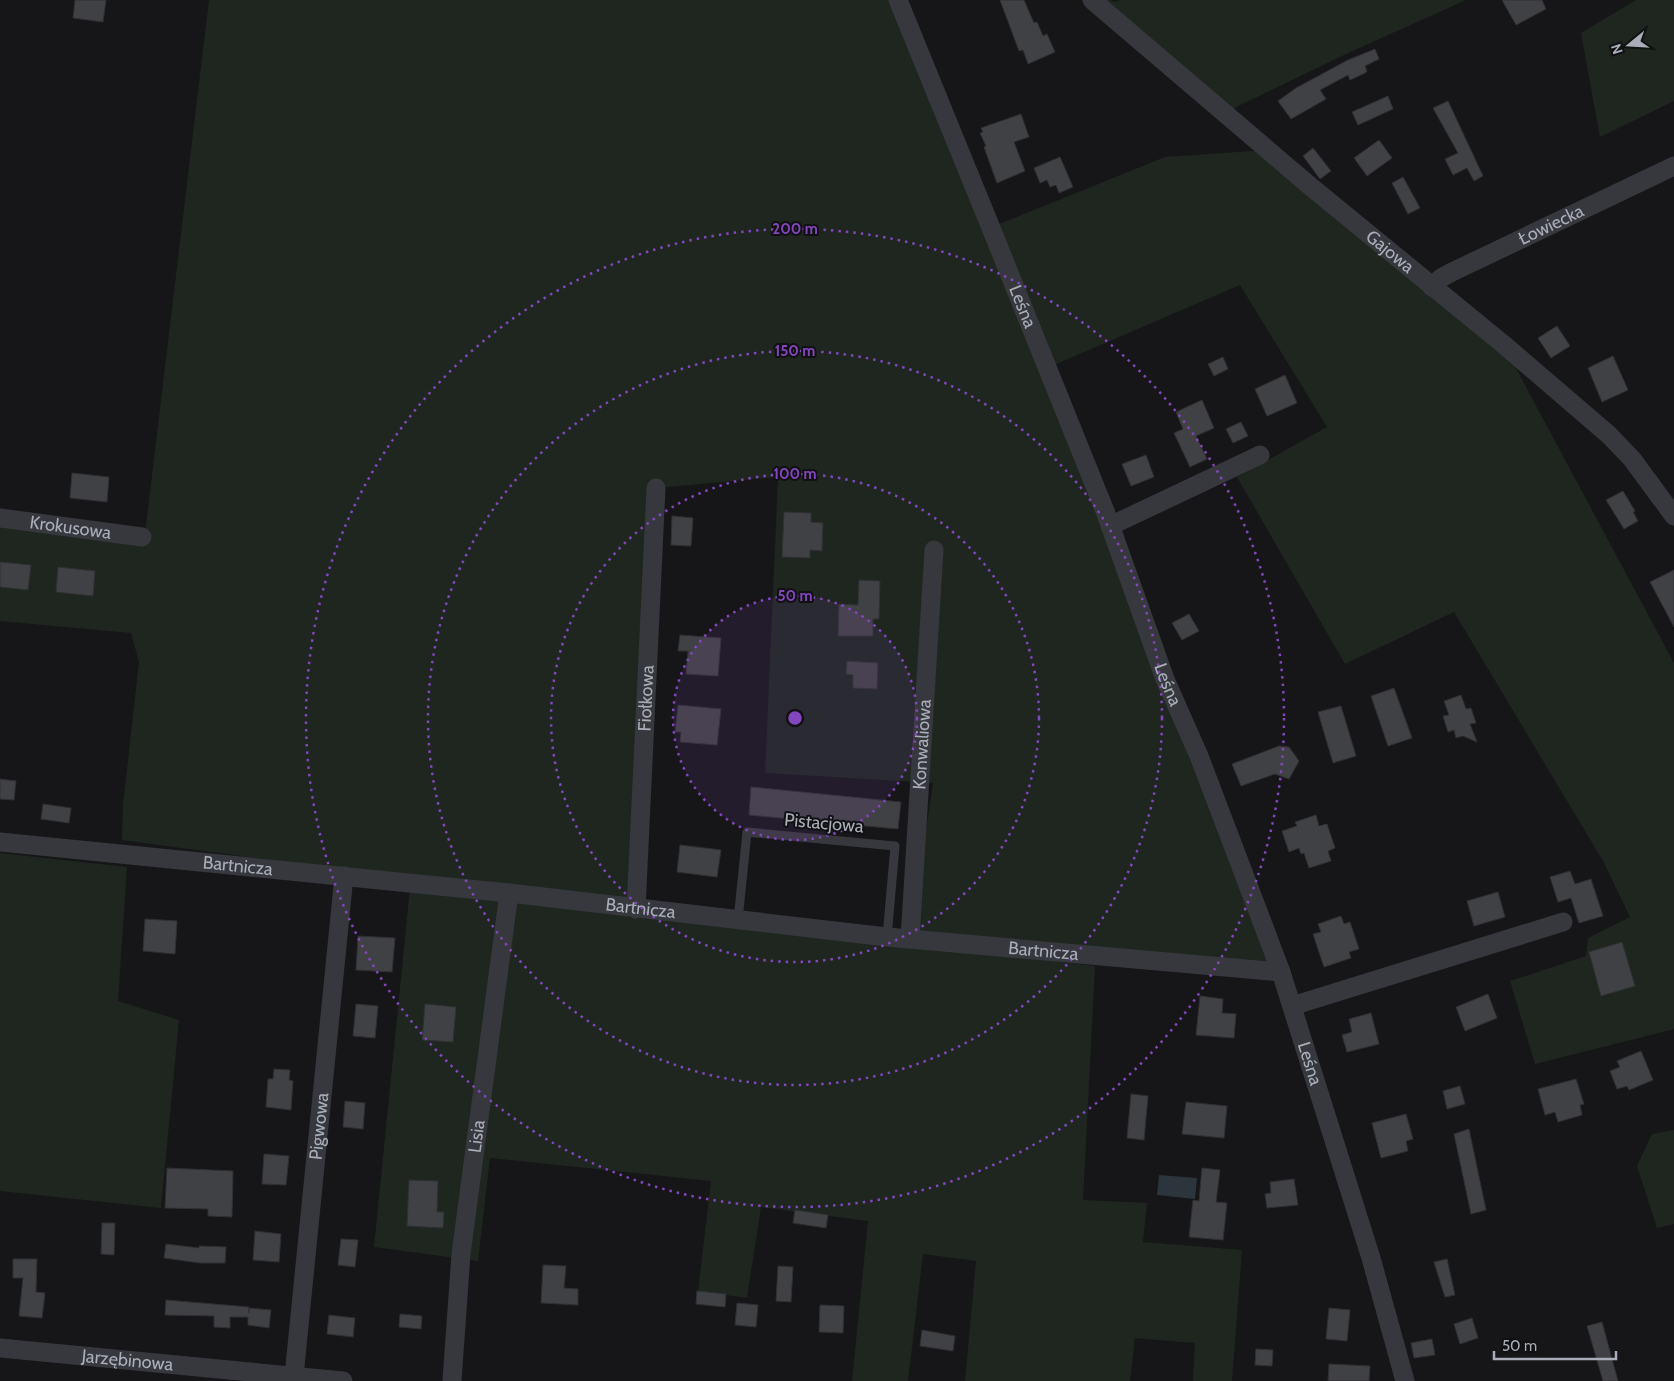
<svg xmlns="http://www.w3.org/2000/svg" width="1674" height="1381" viewBox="0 0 1674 1381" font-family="Cabin,sans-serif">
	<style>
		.green { fill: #1e261f }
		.water { fill: #2c353c }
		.building { fill: #404145; stroke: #303034 }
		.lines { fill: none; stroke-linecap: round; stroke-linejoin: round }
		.service { stroke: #37383d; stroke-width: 9 }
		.minor { stroke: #37383d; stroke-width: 19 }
		.ring { fill: none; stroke: #8446be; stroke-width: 2.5; stroke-dasharray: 2.5 5 }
		.labels { text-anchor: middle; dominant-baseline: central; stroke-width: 4; stroke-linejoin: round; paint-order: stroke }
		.street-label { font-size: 18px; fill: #a8adb8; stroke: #111113 }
		.centre { fill: #8446be; stroke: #111113; stroke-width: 2.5 }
		.ring-label { font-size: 15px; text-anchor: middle; font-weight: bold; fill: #8446be; stroke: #111113; stroke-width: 4; stroke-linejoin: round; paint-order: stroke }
	</style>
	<rect width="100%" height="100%" fill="#161618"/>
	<path class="green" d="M209,0H901L992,227L1165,157L1267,150L1092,0H1110L1115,2L1120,0H1466L1346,54L1234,108L1268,151L1503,344L1674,663V1029L1535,1064L1510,981L1586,956L1588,938L1630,917L1603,861L1454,612L1345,664L1237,477L1327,427L1240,285L1047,368L1281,972L910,939L933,783L765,773L778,477L656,488L636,909L122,840L123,805L139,662L131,633L0,621V526L144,542Z
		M1636,0H1674V101L1600,137L1581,33Z
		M0,853L127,867L118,1001L179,1020L161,1208L0,1191Z
		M410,888L1095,966L1083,1200L1147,1203L1143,1242L1242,1250L1232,1381H1193L1195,1343L1135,1338L1130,1381H965L976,1261L923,1254L908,1381H852L868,1221L761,1207L747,1298L698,1291L711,1181L490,1158L478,1261L374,1247Z
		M1674,1130V1224L1657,1228L1637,1166L1652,1134Z"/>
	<path class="water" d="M1159,1175L1197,1178L1195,1199L1157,1195Z"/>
	<path class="building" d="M75,0H106L103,22L73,18Z
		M1000,0H1024L1034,23L1037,22L1043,36L1047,34L1055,52L1028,64L1023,50L1019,51Z
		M1502,0H1542L1546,9L1516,25Z
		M1375,49L1379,59L1365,66L1367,72L1350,80L1348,75L1320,90L1326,99L1291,119L1278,101L1296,88L1348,60Z
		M1388,96L1393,109L1358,125L1352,112Z
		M1448,101L1483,176L1474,181L1467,168L1453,175L1445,159L1458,153L1433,108Z
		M1021,114L1029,137L1014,142L1025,171L997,183L984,147L986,146L980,133L983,132L981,128Z
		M1379,140L1392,158L1367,176L1354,158Z
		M1313,148L1331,171L1320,179L1303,156Z
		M1060,157L1073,187L1059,193L1056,185L1050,187L1047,180L1040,183L1034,168Z
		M1403,177L1420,208L1408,214L1392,183Z
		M1557,326L1570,346L1551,358L1538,338Z
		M1613,356L1628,390L1602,402L1588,368Z
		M1223,357L1228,369L1214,376L1208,364Z
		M1285,375L1297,403L1267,416L1255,389Z
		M1202,400L1214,428L1196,436L1207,459L1190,467L1174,433L1183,429L1176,412Z
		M1241,422L1248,436L1233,443L1226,429Z
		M1146,455L1154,477L1131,486L1122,464Z
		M72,473L109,477L107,502L70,498Z
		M1623,491L1635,511L1633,512L1638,521L1624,529L1606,500Z
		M784,512L811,513V522L823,523L822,551L810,550V558L782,557Z
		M672,516L693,518L691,546L671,545Z
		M0,562L31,565L28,590L0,587Z
		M58,567L95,571L93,596L56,592Z
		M1674,570V627L1650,582Z
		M859,580L880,581L879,619H873V636H838L839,604L858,605Z
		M1189,614L1199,631L1182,640L1172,623Z
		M680,635L721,638L718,676L686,674L688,651H678Z
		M847,661L878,663L877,689L853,688V675L846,674Z
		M1394,688L1412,738L1388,746L1371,696Z
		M1461,695L1466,709L1471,708L1476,723L1470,724L1477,742L1463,736L1456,738L1454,730L1448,732L1443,716L1449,715L1444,701Z
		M678,705L721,709L717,745L680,742L681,732H675Z
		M1341,706L1356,756L1333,763L1318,712Z
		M1279,746L1289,747L1299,761L1289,779L1275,774L1241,786L1232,764Z
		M0,779L16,781L14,800L0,799Z
		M751,787L901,802L898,829L749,815Z
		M43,804L71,808L69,823L41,819Z
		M1316,815L1319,826L1327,824L1335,848L1328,851L1331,861L1309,868L1304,853L1301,854L1299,848L1289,852L1282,831L1297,826L1295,822Z
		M680,845L721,850L717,877L677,872Z
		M1570,871L1575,884L1591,879L1603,916L1579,923L1571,898L1558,902L1550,877Z
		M1498,892L1505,917L1474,926L1467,901Z
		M1341,916L1344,924L1350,922L1359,949L1349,952L1351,958L1324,967L1313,934L1321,932L1318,924Z
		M145,919L177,921L175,954L143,951Z
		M358,936L395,938L392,972L356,970Z
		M1622,942L1635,986L1601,996L1589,952Z
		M1488,994L1497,1018L1465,1031L1456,1007Z
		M1200,996L1223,999L1222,1013L1236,1014L1234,1038L1196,1035Z
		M356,1004L378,1006L375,1038L353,1036Z
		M425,1004L456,1007L453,1042L422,1040Z
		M1371,1013L1379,1044L1347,1052L1342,1035L1352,1032L1349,1019Z
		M1641,1051L1653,1080L1629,1090L1627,1086L1617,1089L1610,1071L1620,1067L1617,1061Z
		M274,1069L290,1070L289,1080L293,1081L291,1110L266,1107L268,1079H273Z
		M1576,1079L1584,1104L1580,1105L1582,1115L1558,1122L1555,1112L1545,1115L1538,1089Z
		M1460,1086L1465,1104L1447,1109L1443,1091Z
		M1131,1094L1148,1096L1144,1140L1127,1138Z
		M345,1101L365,1103L363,1129L343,1127Z
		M1186,1102L1227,1106L1224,1138L1182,1134Z
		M1406,1114L1413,1139L1406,1141L1408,1151L1381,1158L1372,1123Z
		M1469,1129L1486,1210L1471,1214L1454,1134Z
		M264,1154L289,1156L286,1185L262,1184Z
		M167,1168L233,1171L232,1217L208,1216V1209L165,1208Z
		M1202,1168L1220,1170L1216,1202L1227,1203L1223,1240L1189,1237L1193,1200L1199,1201Z
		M1294,1179L1298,1205L1267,1208L1265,1194L1271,1193L1270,1182Z
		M409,1180L438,1181L437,1212H444L443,1228L407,1226Z
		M795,1210L828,1215L826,1228L793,1223Z
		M102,1223H115L114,1255L101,1254Z
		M255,1231L281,1234L279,1262L253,1260Z
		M341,1239L358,1240L355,1267L338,1265Z
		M166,1244L199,1248V1246L226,1247L225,1263H200L164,1258Z
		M13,1259H37L36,1292L45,1293L42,1318L19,1316L23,1278H13Z
		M1447,1259L1455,1295L1445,1297L1434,1262Z
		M543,1265L566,1266L564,1288L578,1289V1305L541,1303Z
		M778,1266L793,1267L791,1302L776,1301Z
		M697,1291L726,1294L725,1307L696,1304Z
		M166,1300L249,1307V1313V1308L271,1310L269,1328L248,1325V1317H230V1328L214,1327V1316L165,1315Z
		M737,1303L758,1305L756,1327L735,1325Z
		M820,1305L844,1306L843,1333L819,1332Z
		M1329,1308L1350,1310L1347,1341L1326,1339Z
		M400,1314L422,1316L421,1329L399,1327Z
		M329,1315L355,1318L353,1337L327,1334Z
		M1472,1318L1478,1338L1460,1344L1454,1324Z
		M1602,1322L1618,1381H1603L1587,1326Z
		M922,1330L955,1336L953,1351L920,1346Z
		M1432,1339L1435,1355L1414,1358L1411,1343Z
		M1256,1349L1273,1350L1272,1366L1255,1365Z
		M1329,1364L1370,1366L1369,1381H1328Z"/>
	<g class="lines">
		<path class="service" d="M738,920L747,832L895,846L887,937"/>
		<g class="minor">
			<path id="s1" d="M898,0L991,228L1105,511L1165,679L1199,756L1281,972L1371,1258L1405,1381"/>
			<path id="s2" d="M1092,0L1310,186L1503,344L1609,435L1632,459L1674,516"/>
			<path id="s3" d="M1432,287L1441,278L1450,273L1674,166"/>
			<path id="s4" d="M0,518L142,537"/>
			<path d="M1110,526L1260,455"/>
			<path id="s5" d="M0,842L509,893L887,937L1281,972"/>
			<path id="s6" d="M636,909L656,488"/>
			<path id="s7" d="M910,939L934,550"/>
			<path d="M1292,1006L1563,922"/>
			<path id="s8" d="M0,1348L343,1381"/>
			<path id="s9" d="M294,1376L344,876"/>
			<path id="s10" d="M452,1381L461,1254L509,893"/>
		</g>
	</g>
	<circle cx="795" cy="718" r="122" fill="#8446be" fill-opacity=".12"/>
	<g class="ring">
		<circle cx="795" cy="718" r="122"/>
		<circle cx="795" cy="718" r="244"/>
		<circle cx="795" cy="718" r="367"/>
		<circle cx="795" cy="718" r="489"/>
	</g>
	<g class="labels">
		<g class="street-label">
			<text stroke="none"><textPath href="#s3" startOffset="135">Łowiecka</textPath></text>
			<text stroke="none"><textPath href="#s2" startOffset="390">Gajowa</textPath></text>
			<text stroke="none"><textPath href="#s1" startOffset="331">Leśna</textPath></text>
			<text stroke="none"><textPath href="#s4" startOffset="71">Krokusowa</textPath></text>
			<text stroke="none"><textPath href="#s1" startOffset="736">Leśna</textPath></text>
			<text stroke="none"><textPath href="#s6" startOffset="211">Fiołkowa</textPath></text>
			<text stroke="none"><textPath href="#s7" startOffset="195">Konwaliowa</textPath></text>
			<text transform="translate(824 823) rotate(5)">Pistacjowa</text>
			<text stroke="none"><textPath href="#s5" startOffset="239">Bartnicza</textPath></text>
			<text stroke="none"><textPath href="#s5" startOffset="644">Bartnicza</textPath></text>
			<text stroke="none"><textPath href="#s5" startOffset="1049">Bartnicza</textPath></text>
			<text stroke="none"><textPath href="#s1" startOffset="1141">Leśna</textPath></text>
			<text stroke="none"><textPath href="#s9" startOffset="251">Pigwowa</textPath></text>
			<text stroke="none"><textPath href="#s10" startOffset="246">Lisia</textPath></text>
			<text stroke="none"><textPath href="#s8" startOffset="128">Jarzębinowa</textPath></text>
		</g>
	</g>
	<circle cx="795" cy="718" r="8" class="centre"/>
	<g class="ring-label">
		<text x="795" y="234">200 m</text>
		<text x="795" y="356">150 m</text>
		<text x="795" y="479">100 m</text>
		<text x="795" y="601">50 m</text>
	</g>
	<g transform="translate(1629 45) rotate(252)" stroke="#111113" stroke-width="4" paint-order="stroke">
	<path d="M0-4L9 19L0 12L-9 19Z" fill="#a8adb8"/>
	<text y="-8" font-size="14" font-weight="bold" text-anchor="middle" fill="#a8adb8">N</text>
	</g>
	<path d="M1494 1351v8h122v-8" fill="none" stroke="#a8adb8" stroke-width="2.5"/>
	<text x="1502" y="1351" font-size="15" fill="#a8adb8" stroke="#111113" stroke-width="4" paint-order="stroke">50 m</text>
</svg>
